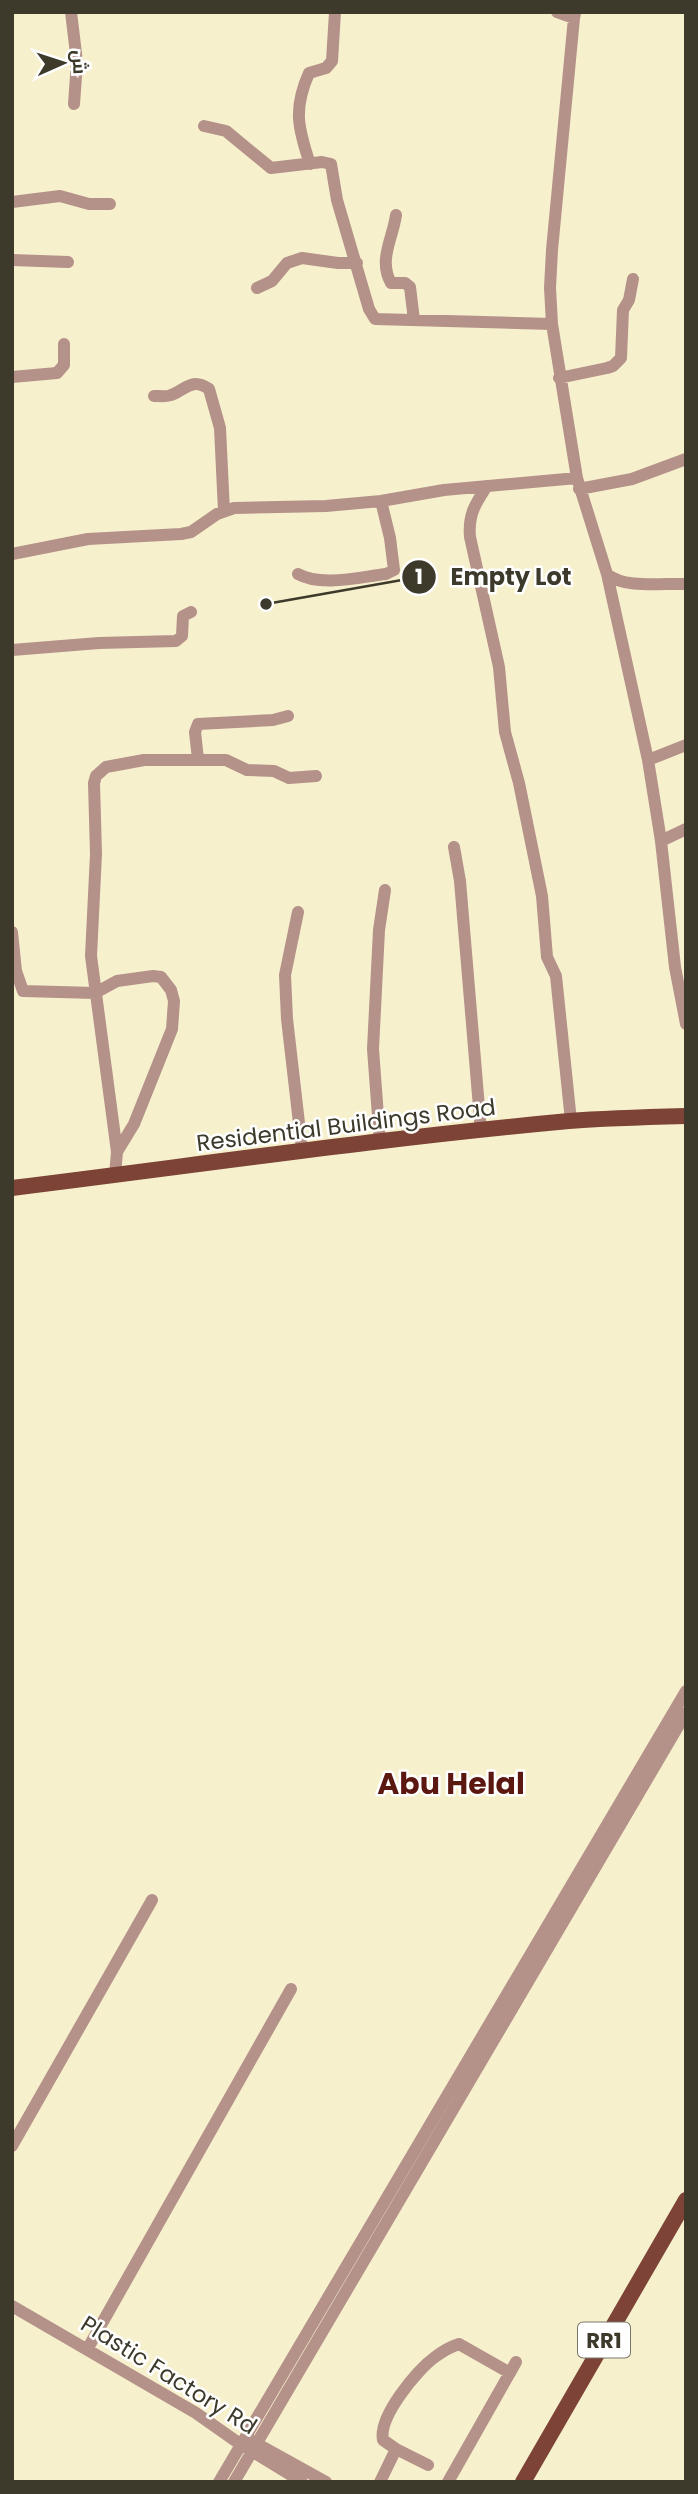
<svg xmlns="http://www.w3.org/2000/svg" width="698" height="2494" viewBox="0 0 698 2494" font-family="Poppins,Cairo,sans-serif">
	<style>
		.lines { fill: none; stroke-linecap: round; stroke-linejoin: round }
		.minor { stroke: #b49189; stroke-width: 12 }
		.major { stroke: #7c4336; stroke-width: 16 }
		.labels { text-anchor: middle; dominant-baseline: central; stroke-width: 5; stroke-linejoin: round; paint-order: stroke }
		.shield { fill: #fff; stroke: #77756b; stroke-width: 2 }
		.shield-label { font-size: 21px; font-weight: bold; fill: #3d3a2c }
		.street-label { font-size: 23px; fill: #3d3a2c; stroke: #fff }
		.district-label { font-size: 30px; font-weight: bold; fill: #5b1811; stroke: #fff }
		.leader { fill: none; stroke: #3d3a2c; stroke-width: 2.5 }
		.callout-dot { fill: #3d3a2c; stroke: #fff; stroke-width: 2.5 }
		.mark-label { font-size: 21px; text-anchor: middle; font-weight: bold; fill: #fff }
		.callout-label { font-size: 24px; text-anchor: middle; font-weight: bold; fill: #3d3a2c; stroke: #fff; stroke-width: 5; stroke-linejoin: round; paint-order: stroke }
	</style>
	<rect width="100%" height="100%" fill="#f7f0cd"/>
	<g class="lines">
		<path class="minor" d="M71,12L77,62L74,104
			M557,12L574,18L575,13
			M574,18L552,250L550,288L552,324L577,478L607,574L648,760L661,841L675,967L686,1024
			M204,126L226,131L271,168L322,162L331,164L337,200L369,309L375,319L552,324
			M310,164C298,128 293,109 309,73L326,68L332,61L335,12
			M12,202L60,196L89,204H110
			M396,215C393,238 378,260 391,283H405L410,287L414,320
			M12,260L68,262
			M257,288L272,281L287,263L302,258L338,263H357
			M12,377L57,373L64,365V344
			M559,378L607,368L613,366L621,358L623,310L629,300L633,279
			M154,396C159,396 167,397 171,395C185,390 192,377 209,389L220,428L224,511
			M487,486C475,504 468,515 470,537L499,667L505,732L519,783L542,896L547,957L556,976L571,1121
			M579,489L632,479L686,459
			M12,554L88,539L181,534L191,532L217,514L234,508L326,506L381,501L444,490L577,478
			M298,574C321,587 360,577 386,574L394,570L390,538L381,501
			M607,574C624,589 663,583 686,584
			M12,650L99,643L176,641L182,636L183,616L191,612
			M198,759L195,732L198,724L273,720L288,716
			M648,760L686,745
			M661,841L686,829
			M454,847L460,881L481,1131
			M298,912L285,975L287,1019L302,1149
			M12,932L16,971L23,991L95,993L117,981L153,976L161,977L171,990L174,1001L172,1029L134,1124L117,1152
			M380,1143L373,1049L379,930L385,890
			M115,1175L117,1152L91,956L96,854L94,783L96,776L106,767L144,760H226L247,770L274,771L289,778L316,776
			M12,2146L152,1900
			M12,2306L196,2413L240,2444L302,2482
			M88,2348L291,1989
			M250,2440L326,2482
			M428,2465L396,2449L383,2440C378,2417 417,2370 435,2357C443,2351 450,2347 459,2344L510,2373
			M219,2482L686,1691
			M234,2482L686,1713
			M380,2482L396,2449
			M448,2482L516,2362"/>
		<path class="major" d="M12,1188C198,1165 383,1138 569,1121C608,1118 647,1117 686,1116
			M523,2482L686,2200"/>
	</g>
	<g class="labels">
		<rect class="shield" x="578" y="2322.5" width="52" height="35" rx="5"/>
		<g class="shield-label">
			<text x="604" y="2340">RR1</text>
		</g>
		<g class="street-label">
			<text transform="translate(346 1125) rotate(-7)">Residential Buildings Road</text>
			<text transform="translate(169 2375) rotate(32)">Plastic Factory Rd</text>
		</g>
		<g class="district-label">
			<text x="451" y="1783">Abu Helal</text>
		</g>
	</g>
	<path class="leader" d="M266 604L419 577"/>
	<g class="callout-dot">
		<circle cx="266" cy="604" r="7"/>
		<circle cx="419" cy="577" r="18"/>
	</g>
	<g class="mark-label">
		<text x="419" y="584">1</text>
	</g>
	<g class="callout-label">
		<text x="511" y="585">Empty Lot</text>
	</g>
	<rect width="698" height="2494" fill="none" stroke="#3d3a2c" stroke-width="28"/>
	<g transform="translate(63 63) rotate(87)" stroke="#ffffff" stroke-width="5" paint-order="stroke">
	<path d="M0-5L12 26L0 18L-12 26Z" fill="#3d3a2c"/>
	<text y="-10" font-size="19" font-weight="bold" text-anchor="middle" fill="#3d3a2c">ش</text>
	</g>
</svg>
